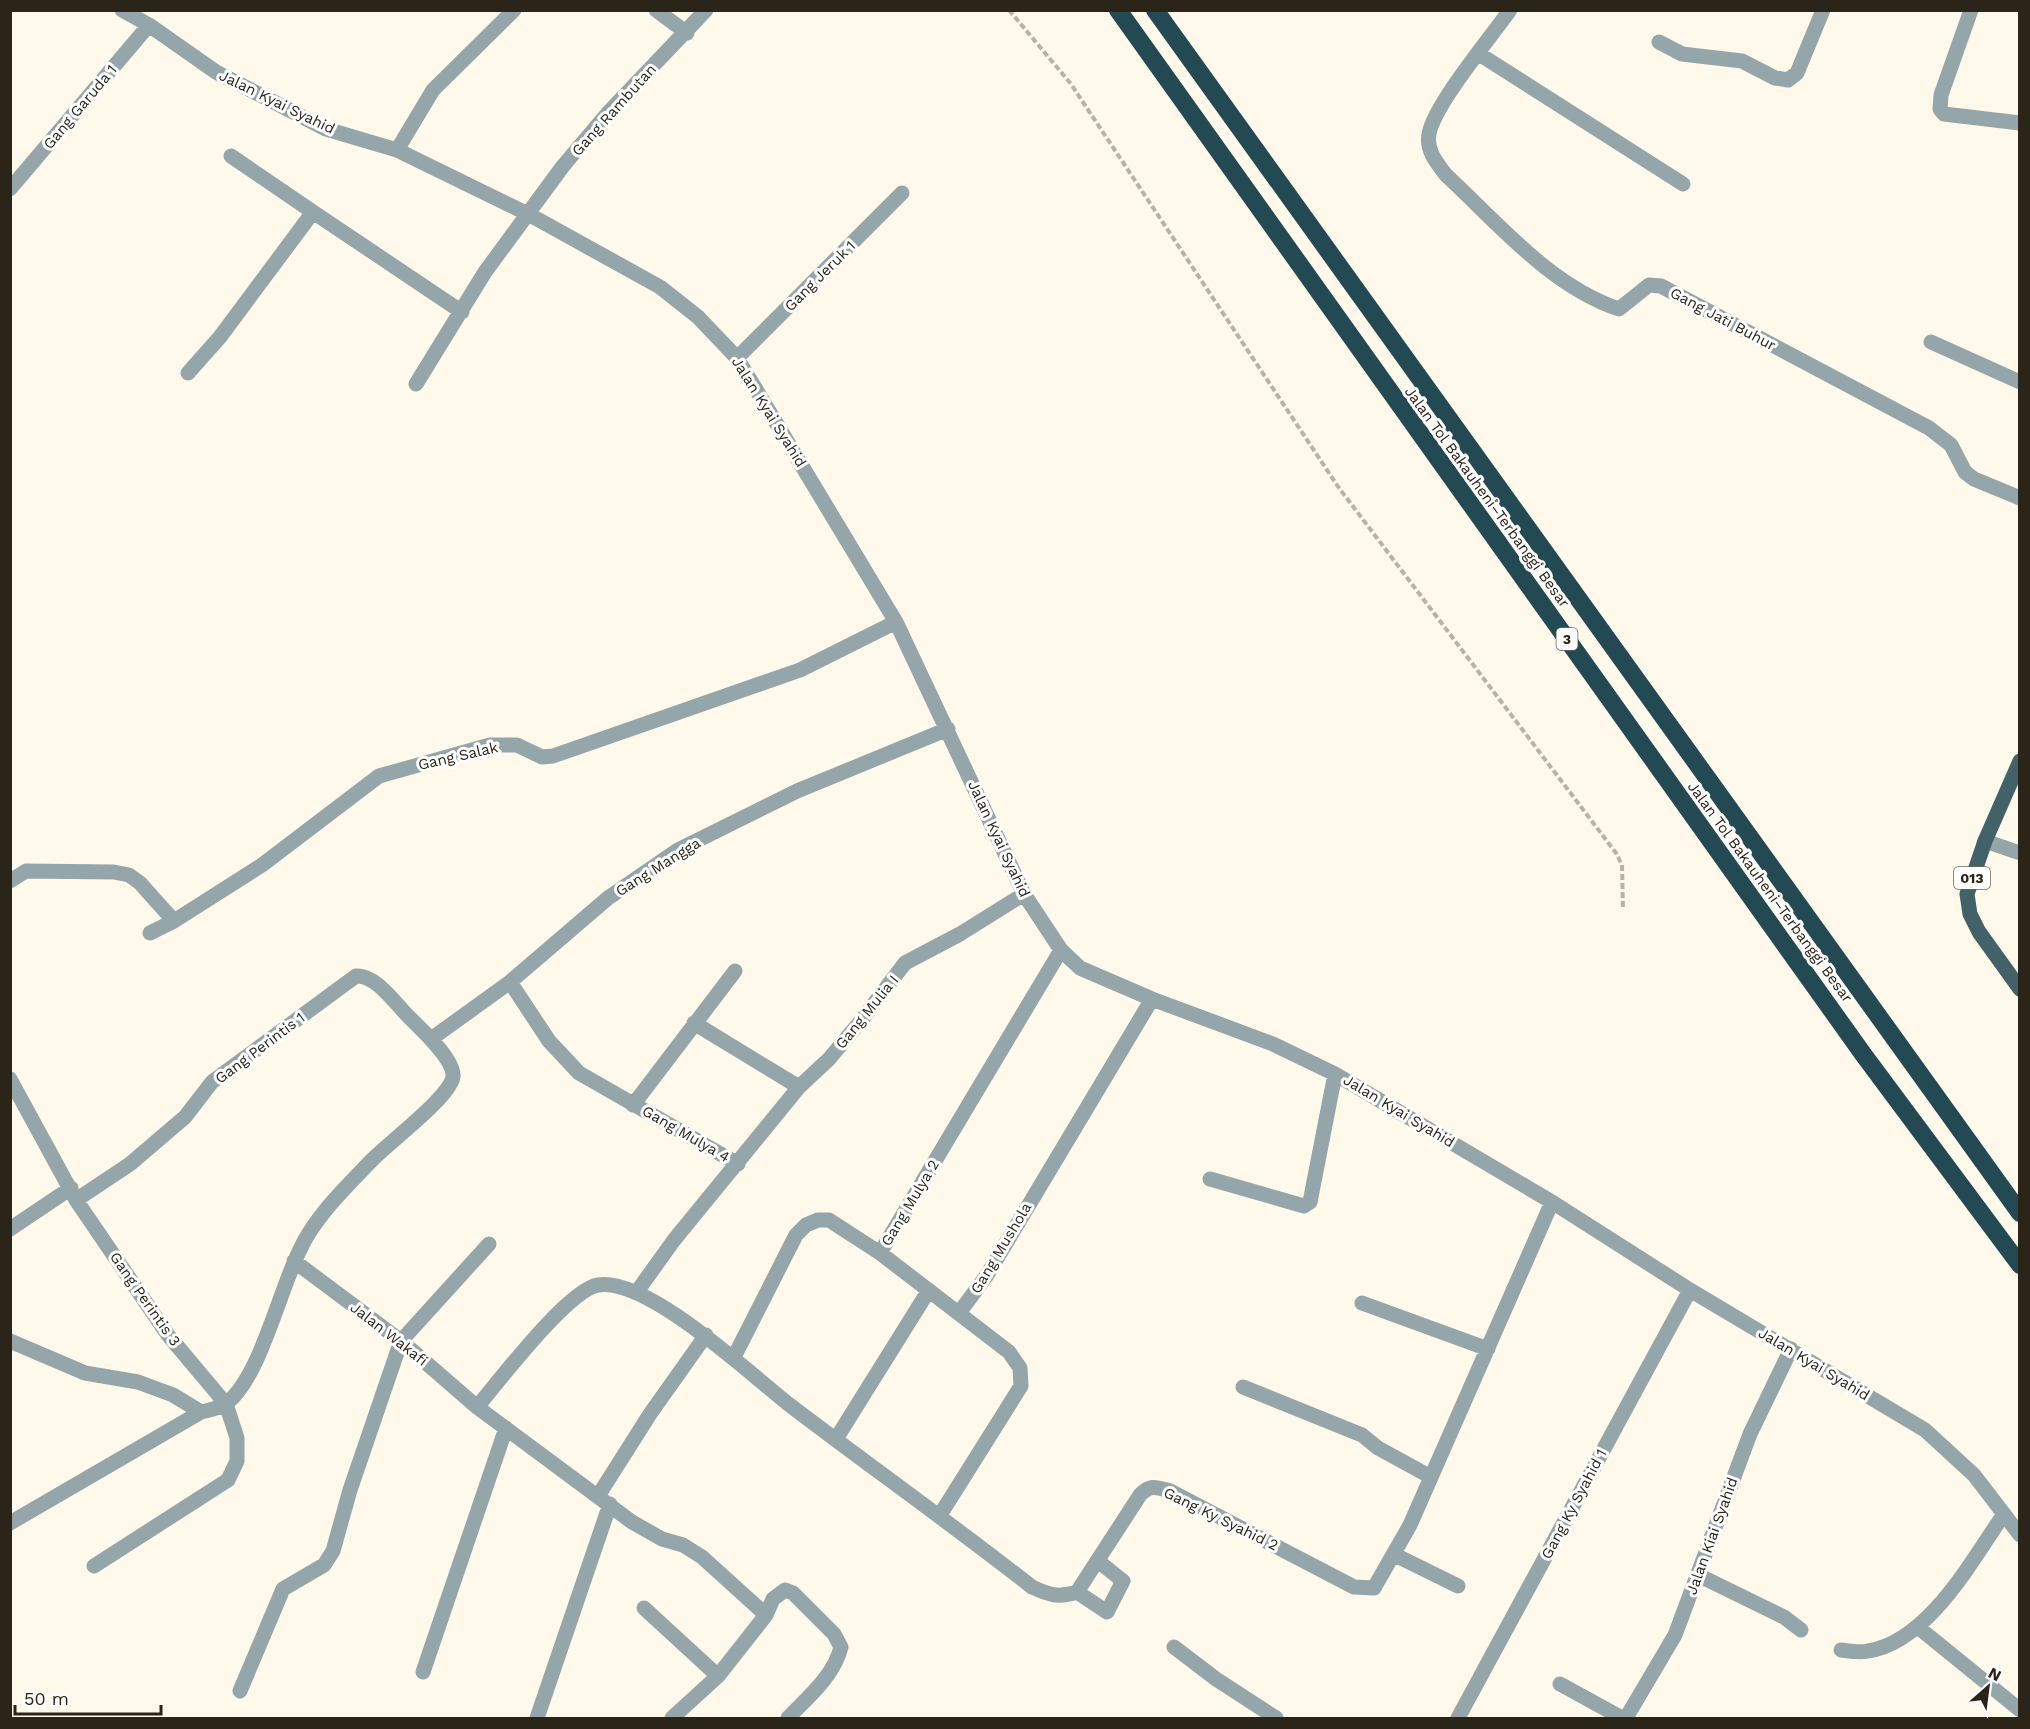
<svg xmlns="http://www.w3.org/2000/svg" width="2030" height="1729" viewBox="0 0 2030 1729" font-family="'Work Sans',sans-serif">
	<style>
		.lines { fill: none; stroke-linecap: round; stroke-linejoin: round }
		.path { stroke: #b8b3a6; stroke-width: 4; stroke-dasharray: 6 3; stroke-linecap: butt }
		.street { stroke: #95a6aa; stroke-width: 15 }
		.primary { stroke: #426169; stroke-width: 15 }
		.highway { stroke: #234952; stroke-width: 18 }
		.labels { text-anchor: middle; dominant-baseline: central; stroke-width: 6; stroke-linejoin: round; paint-order: stroke }
		.shield { fill: #fff; stroke: #6a665d; stroke-width: 1.5 }
		.shield-label { font-size: 14px; font-weight: bold; fill: #2a2518 }
		.street-label { font-size: 15px; fill: #2a2518; stroke: #fff }
	</style>
	<rect width="100%" height="100%" fill="#fff9ec"/>
	<g class="lines">
		<path class="path" d="M1009,10L1071,84L1339,488L1616,853L1622,865L1623,910"/>
		<path class="street" d="M122,10L149,25L216,72L326,129L397,150L530,215L660,287L698,317L737,358L896,622L1024,894L1061,950L1080,968L1152,999L1273,1044L1335,1074L1552,1202L1690,1290L1925,1430L1974,1475L2020,1535
			M656,10L687,33
			M1510,10C1491,37 1434,105 1429,134C1426,150 1436,162 1446,175C1498,223 1550,286 1619,309L1649,285L1661,286L1929,428L1951,445L1965,472L1974,479L2020,498
			M1971,10L1941,95L1940,109L1944,114L2020,123
			M1659,42L1682,54L1742,61L1775,78L1788,80L1797,73L1823,10
			M1479,54L1683,184
			M397,150L433,90L514,10
			M231,156L313,212
			M10,189L149,25
			M1931,342L2020,382
			M737,358L902,193
			M188,373L220,337L313,212L462,312
			M416,384L485,272L563,166L607,114L706,10
			M1985,841L2020,853
			M10,881L26,871L114,872L129,875L140,883L174,921
			M150,933L174,921L262,865L379,776L490,745H517L542,757L553,756L800,670L896,622
			M510,982L549,1041L579,1073L738,1164
			M694,1023L799,1087
			M431,1039L510,982L608,898L678,850L797,791L948,729
			M10,1079L76,1200L168,1335L226,1404L237,1438V1461L228,1480L94,1566
			M633,1105L735,971
			M1210,1179L1304,1206L1310,1202L1335,1074
			M10,1229L71,1188
			M880,1253L1061,950
			M294,1261L401,1341L477,1407L632,1522L662,1539L683,1545L702,1557L766,1615
			M636,1293L674,1240L799,1087L829,1059L860,1022L905,963L960,934L1024,894
			M1362,1303L1488,1349
			M959,1313L987,1275L1152,999
			M10,1341L85,1373L138,1382L173,1395L201,1412
			M734,1357L796,1235L806,1225L818,1220H829L880,1253L1009,1352L1020,1368L1021,1386L940,1515
			M1243,1387L1362,1435L1378,1448L1431,1477
			M477,1407C499,1381 568,1290 598,1285C648,1277 752,1376 791,1406C871,1467 953,1525 1032,1587C1049,1595 1058,1598 1077,1592L1140,1495C1150,1484 1156,1487 1170,1491L1354,1587L1374,1588L1410,1525L1552,1202
			M836,1439L929,1290
			M598,1496L650,1414L706,1335
			M10,1523L201,1412C209,1410 221,1408 227,1403C264,1373 281,1277 309,1233C326,1206 350,1183 371,1161C388,1143 449,1098 453,1077C455,1060 422,1030 411,1019C397,1006 376,974 356,976L212,1082L185,1117L130,1164L76,1200
			M1395,1555L1458,1586
			M1698,1575L1784,1617L1801,1630
			M1077,1592L1107,1612L1123,1581L1098,1561
			M644,1608L718,1676
			M1919,1628L2020,1710
			M1174,1647L1216,1679L1276,1718
			M1841,1650C1849,1651 1860,1653 1868,1651C1928,1642 1972,1560 2004,1514
			M423,1672L506,1428
			M1560,1684L1622,1718
			M240,1691L283,1589L324,1565L333,1551L350,1490L401,1341L489,1244
			M537,1718L610,1504
			M672,1718L718,1676L766,1615L773,1599L785,1590L793,1593L834,1634L841,1647C834,1676 808,1697 788,1718
			M1458,1718L1690,1290
			M1626,1718L1675,1635L1750,1434L1791,1349"/>
		<path class="primary" d="M2020,761L1985,841L1967,894L1970,914L1979,932L2020,989"/>
		<path class="highway" d="M1118,10L1863,1054L2020,1265
			M1155,10L2020,1213"/>
	</g>
	<g class="labels">
		<g class="shield">
			<rect x="1556.5" y="628" width="21" height="22" rx="4.5"/>
			<rect x="1954" y="867" width="36" height="22" rx="4.5"/>
		</g>
		<g class="shield-label">
			<text x="1567" y="639">3</text>
			<text x="1972" y="878">013</text>
		</g>
		<g class="street-label">
			<text transform="translate(277 102) rotate(26)">Jalan Kyai Syahid</text>
			<text transform="translate(80 107) rotate(-50)">Gang Garuda 1</text>
			<text transform="translate(614 110) rotate(-48)">Gang Rambutan</text>
			<text transform="translate(820 276) rotate(-45)">Gang Jeruk 1</text>
			<text transform="translate(1723 319) rotate(28)">Gang Jati Buhur</text>
			<text transform="translate(769 412) rotate(58)">Jalan Kyai Syahid</text>
			<text transform="translate(1487 497) rotate(54)">Jalan Tol Bakauheni–Terbanggi Besar</text>
			<text transform="translate(458 756) rotate(-13)">Gang Salak</text>
			<text transform="translate(999 839) rotate(65)">Jalan Kyai Syahid</text>
			<text transform="translate(658 867) rotate(-32)">Gang Mangga</text>
			<text transform="translate(1770 892) rotate(54)">Jalan Tol Bakauheni–Terbanggi Besar</text>
			<text transform="translate(867 1012) rotate(-51)">Gang Mulia I</text>
			<text transform="translate(260 1048) rotate(-37)">Gang Perintis 1</text>
			<text transform="translate(1399 1111) rotate(31)">Jalan Kyai Syahid</text>
			<text transform="translate(686 1134) rotate(30)">Gang Mulya 4</text>
			<text transform="translate(910 1203) rotate(-59)">Gang Mulya 2</text>
			<text transform="translate(1001 1248) rotate(-59)">Gang Mushola</text>
			<text transform="translate(145 1299) rotate(55)">Gang Perintis 3</text>
			<text transform="translate(389 1334) rotate(38)">Jalan Wakafi</text>
			<text transform="translate(1814 1364) rotate(31)">Jalan Kyai Syahid</text>
			<text transform="translate(1574 1504) rotate(-62)">Gang Ky Syahid 1</text>
			<text transform="translate(1221 1519) rotate(26)">Gang Ky Syahid 2</text>
			<text transform="translate(1712 1536) rotate(-70)">Jalan Kiai Syahid</text>
		</g>
	</g>
	<rect width="2030" height="1729" fill="none" stroke="#2a2518" stroke-width="24"/>
	<g transform="translate(1988 1687) rotate(28)" stroke="#ffffff" stroke-width="4.5" paint-order="stroke">
	<path d="M0-4.5L10 22L0 15L-10 22Z" fill="#2a2518"/>
	<text y="-9" font-size="16" font-weight="bold" text-anchor="middle" fill="#2a2518">N</text>
	</g>
	<path d="M15 1705v9h146v-9" fill="none" stroke="#2a2518" stroke-width="3"/>
	<text x="24" y="1705" font-size="18" fill="#2a2518" stroke="#ffffff" stroke-width="4.5" paint-order="stroke">50 m</text>
</svg>
